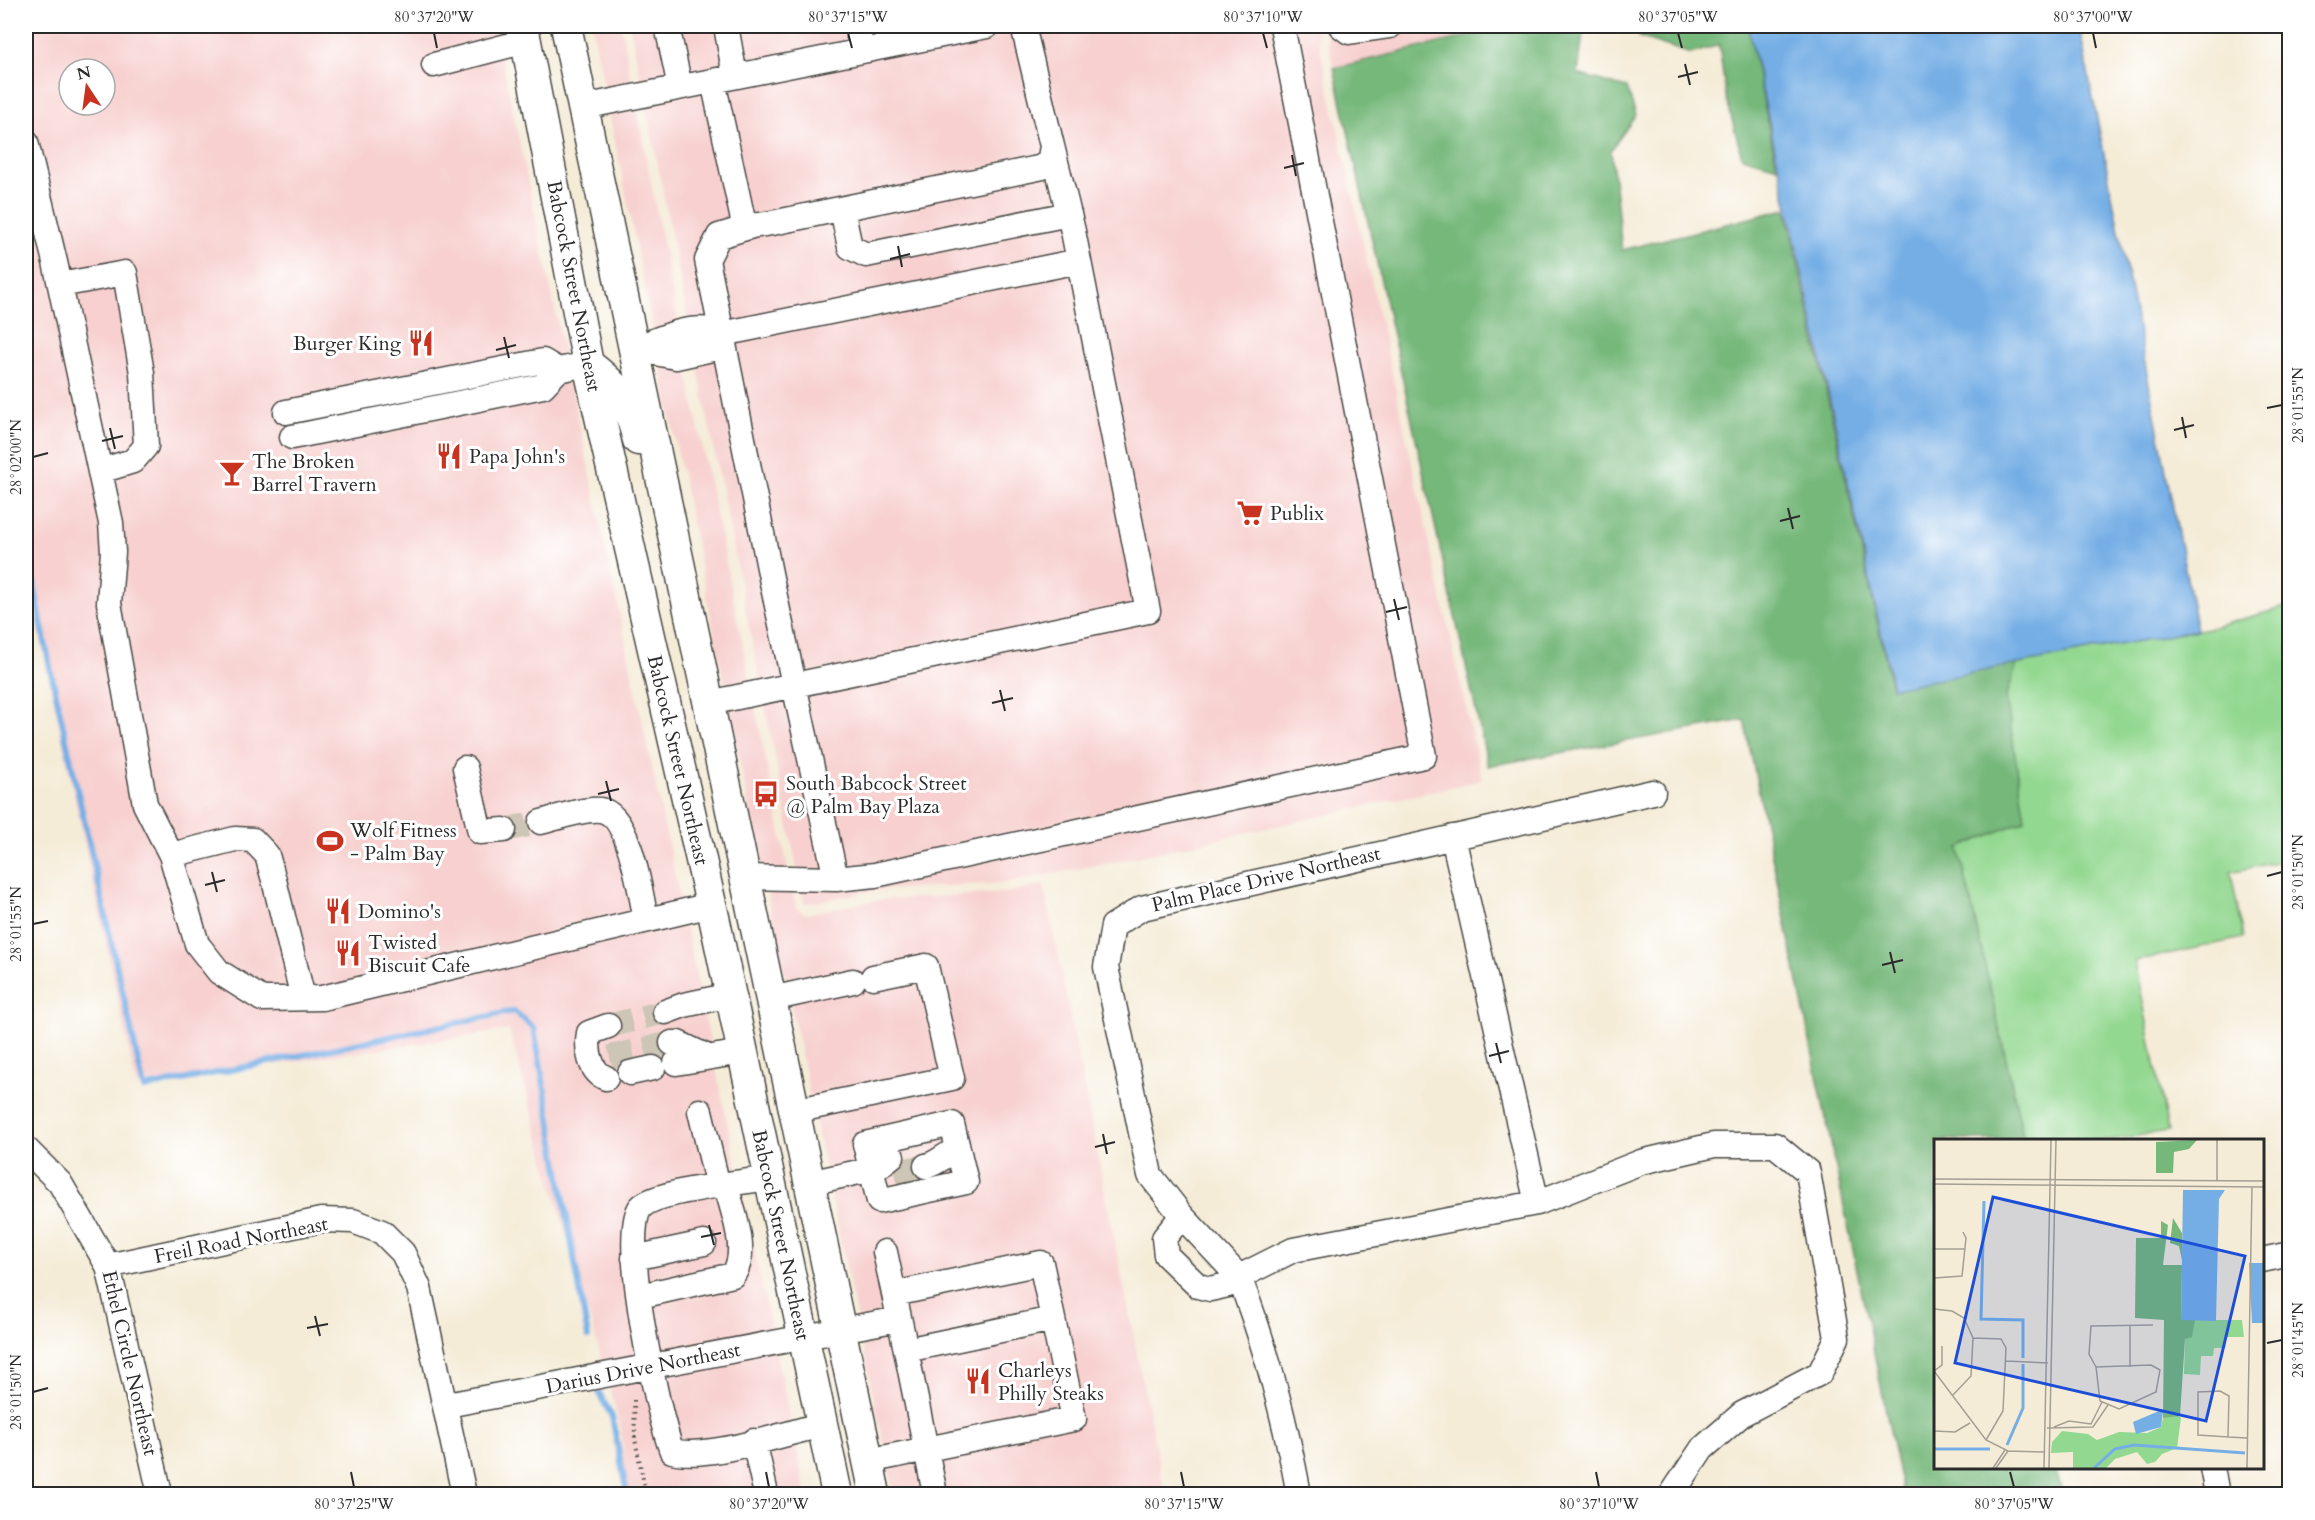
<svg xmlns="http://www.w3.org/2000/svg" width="2315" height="1520" viewBox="0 0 2315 1520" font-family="Cardo,serif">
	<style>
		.built { fill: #f7d0cf; fill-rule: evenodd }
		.green { fill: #93d890; stroke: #5f825e; stroke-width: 1.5 }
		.forest { fill: #76b87a; stroke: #507252; stroke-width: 1.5 }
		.water { fill: #75aee5; stroke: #506c88; stroke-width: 1.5 }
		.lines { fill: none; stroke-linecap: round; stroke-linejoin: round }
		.stream { stroke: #75aee5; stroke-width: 6 }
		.minor-tunnel { stroke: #cdc5b5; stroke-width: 24; stroke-dasharray: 24 12; stroke-linecap: butt }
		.minor-casing { stroke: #494845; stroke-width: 27 }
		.major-casing { stroke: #494845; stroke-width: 33 }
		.path { stroke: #494845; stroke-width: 4; stroke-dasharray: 1.5 4.5; stroke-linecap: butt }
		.minor { stroke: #fff; stroke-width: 24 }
		.major { stroke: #fff; stroke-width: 30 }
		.ticks { fill: none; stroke: #2b2b2b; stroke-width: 2 }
		.labels { text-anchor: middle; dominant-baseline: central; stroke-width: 6; stroke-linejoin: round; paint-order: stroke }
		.street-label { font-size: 20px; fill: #2b2b2b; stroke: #fff }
		.poi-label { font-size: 20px; fill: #2b2b2b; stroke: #fff; text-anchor: start }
		.inset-river { fill: none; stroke: #75aee5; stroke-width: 3 }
		.inset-road { fill: none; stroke: #a49f93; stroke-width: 1.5 }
		.view { fill: #1d4ed8; fill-opacity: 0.15; stroke: #1d4ed8; stroke-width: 3 }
		.inset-edge { fill: none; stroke: #2b2b2b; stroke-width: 3 }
		.neatline { fill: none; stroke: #2b2b2b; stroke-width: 2 }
		.ticks-label { font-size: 15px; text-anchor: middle; fill: #2b2b2b }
	</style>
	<rect width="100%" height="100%" fill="#fff"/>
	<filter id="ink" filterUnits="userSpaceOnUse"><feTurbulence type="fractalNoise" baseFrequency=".0167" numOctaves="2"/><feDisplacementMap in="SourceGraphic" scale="12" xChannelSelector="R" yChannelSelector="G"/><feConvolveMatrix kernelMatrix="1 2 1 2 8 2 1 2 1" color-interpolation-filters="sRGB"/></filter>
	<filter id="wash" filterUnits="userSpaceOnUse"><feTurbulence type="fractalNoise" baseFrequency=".008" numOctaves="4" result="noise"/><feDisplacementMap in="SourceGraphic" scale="24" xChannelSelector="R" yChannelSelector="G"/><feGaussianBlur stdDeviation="1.35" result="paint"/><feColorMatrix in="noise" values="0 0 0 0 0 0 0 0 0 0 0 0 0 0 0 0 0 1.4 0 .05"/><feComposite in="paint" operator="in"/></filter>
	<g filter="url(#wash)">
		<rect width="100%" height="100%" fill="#f5ecd8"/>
		<path class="built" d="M26,26H495L806,1494H627L621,1429L509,1030L136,1085L26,570ZM69,69H105V105H69Z
			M592,26H621L693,401L796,908L806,914L878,900L1005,893L1044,885L1165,1494H894L751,817Z
			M630,26H1315L1482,780L1124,860L1004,883L876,890L804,904Z
			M1324,26H1510L1334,68Z"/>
		<path class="green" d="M2289,606V859L2231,872L2243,938L2135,961L2168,1131L2111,1140H2024L1958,848L2025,820L2006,697L2017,664L2214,627Z"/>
		<path class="forest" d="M1510,26H1592L1583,32L1578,74L1627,88L1636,115L1611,150L1622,250L1786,209L1892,688L2017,664L2006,697L2025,820L1959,848L2024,1140H1936V1468H2055L2063,1494H1903L1744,720L1488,766L1334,68Z
			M1639,26H1748L1777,167L1742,157L1726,97L1719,45L1691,54L1639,37Z"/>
		<path class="water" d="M1748,26H2079L2197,630L1893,688Z"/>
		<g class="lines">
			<path class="stream" d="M26,545L51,672L144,1088L514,1011L534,1028L588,1337
				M599,1393L612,1417L627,1494"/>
		</g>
	</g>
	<g filter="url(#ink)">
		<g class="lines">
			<path class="minor-tunnel" d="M504,830L541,822
				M608,1026L665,1012
				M610,1057L672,1043
				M895,1172L926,1166"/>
			<g class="minor-casing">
				<path id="minor" d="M667,26L680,87
					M726,26L735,76
					M857,26L862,51
					M1341,26L1349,32L1390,26
					M434,65L526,41
					M713,81L743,220L752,226L772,223L1043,167L1050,158L1052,146L1023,26
					M583,107L987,26
					M26,142L55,262L111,523L113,552L109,603L145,804L171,855L197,944L219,972L262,999L322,998L711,905
					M842,209L850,247L866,255L1069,214
					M752,226L719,236L707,260L771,578L836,879
					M60,285L125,273L142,373L146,446L133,461L100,471
					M634,349C662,338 693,321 722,334L1079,261
					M634,349L676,357L712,349L722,334
					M286,412L543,361L558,370
					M292,437L543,386L558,370L588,364
					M709,703L1148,611L1073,231L1052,146
					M465,768L480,832L504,830
					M541,822C556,818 586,808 600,810C630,813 641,896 646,920
					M1453,837L1537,1203
					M171,855L235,839L253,840L267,855L274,880L303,998
					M745,877L836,879L875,875L1424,756L1282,26
					M771,999L853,981
					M665,1012L684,1005L731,995
					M672,1043H678L708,1057
					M676,1063L742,1052
					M630,1073L653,1068
					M606,1078C590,1072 586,1049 589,1033L608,1026
					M700,1111L718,1186
					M794,1111L952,1078L926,966L873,977
					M952,1124L966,1182L879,1201L865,1144Z
					M26,1149L60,1183L108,1266L160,1494
					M926,1166C939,1163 946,1153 958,1150
					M769,1178C744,1182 656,1191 641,1207C618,1231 658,1417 672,1451C708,1460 783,1434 821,1425
					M809,1183L877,1168L892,1156
					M1182,1216L1164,1238L1166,1255L1198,1286L1210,1289L1228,1285L1239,1277L1182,1216L1150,1175L1106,967L1113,926L1142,908L1653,792
					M634,1258L704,1243
					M2262,1260L2290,1254
					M108,1266L321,1220L353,1221L382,1232L403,1253L419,1288L464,1494
					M894,1294L1041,1263L1053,1319
					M640,1296L733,1275C750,1251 732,1211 726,1185
					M906,1350L935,1494
					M447,1405L899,1319
					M754,1441L766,1494
					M868,1461L1074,1419L1053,1319L906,1350L885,1252
					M2212,1468L2217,1494
					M1299,1494C1285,1420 1267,1348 1239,1277L1293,1250L1537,1203L1641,1162L1714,1145H1775L1808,1172L1837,1338L1820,1373L1742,1414L1702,1449L1672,1494"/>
			</g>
			<g class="major-casing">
				<path id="major" d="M523,26L588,364L714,917L837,1494
					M566,26L875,1494
					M588,364C620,388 628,401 638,440"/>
			</g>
			<path class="path" d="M634,1400L635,1439L646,1494"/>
			<use href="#minor" class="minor"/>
			<use href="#major" class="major"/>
		</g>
	</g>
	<path class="ticks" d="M434,33L437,48M848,33L852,48M1263,33L1267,48M1678,33L1682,48M2093,33L2096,48M1685,64L1690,85M1678,77L1698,72M1292,155L1296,176M1284,168L1304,163M898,246L902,267M890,259L910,254M504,337L509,358M496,350L516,345M2267,408L2282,405M2182,417L2186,438M110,428L115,449M2174,430L2194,425M102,441L123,436M33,457L48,453M1788,508L1793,529M1780,521L1800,516M1394,599L1399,620M1386,612L1407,607M1000,690L1005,711M992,703L1013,698M606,781L611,801M598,794L619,789M212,872L217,892M2267,876L2282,872M205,885L225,880M33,924L48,921M1890,952L1895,973M1882,965L1903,960M1496,1043L1501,1063M1489,1056L1509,1051M1103,1134L1107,1154M1095,1147L1115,1142M709,1225L714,1245M701,1237L721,1233M315,1316L320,1336M307,1328L328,1324M2267,1343L2282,1340M33,1392L48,1388M351,1472L354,1487M766,1472L769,1487M1181,1472L1184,1487M1596,1472L1599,1487M2010,1472L2014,1487"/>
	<defs>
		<g id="restaurant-bare" transform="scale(2.07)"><path d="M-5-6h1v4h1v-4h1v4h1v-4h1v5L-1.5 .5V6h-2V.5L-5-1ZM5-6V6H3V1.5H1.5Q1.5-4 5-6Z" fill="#c8321e" stroke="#fff" stroke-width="2.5" paint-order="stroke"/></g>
		<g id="bar-bare" transform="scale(2.07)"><path d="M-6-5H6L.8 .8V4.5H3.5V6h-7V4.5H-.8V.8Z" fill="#c8321e" stroke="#fff" stroke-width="2.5" paint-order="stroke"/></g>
		<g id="supermarket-bare" transform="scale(2.07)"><path d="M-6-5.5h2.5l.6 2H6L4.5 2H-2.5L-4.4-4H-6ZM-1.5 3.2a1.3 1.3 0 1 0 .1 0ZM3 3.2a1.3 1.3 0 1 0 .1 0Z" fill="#c8321e" stroke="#fff" stroke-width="2.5" paint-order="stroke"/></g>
		<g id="bus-bare" transform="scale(2.07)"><path d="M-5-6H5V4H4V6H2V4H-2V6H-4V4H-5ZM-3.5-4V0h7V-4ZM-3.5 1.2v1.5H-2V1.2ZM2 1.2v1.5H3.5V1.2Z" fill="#c8321e" stroke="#fff" stroke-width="2.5" paint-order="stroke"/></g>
		<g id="stadium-bare" transform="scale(2.07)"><path d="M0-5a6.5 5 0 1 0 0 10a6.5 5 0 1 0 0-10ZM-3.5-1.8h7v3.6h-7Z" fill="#c8321e" stroke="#fff" stroke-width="2.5" paint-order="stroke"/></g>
	</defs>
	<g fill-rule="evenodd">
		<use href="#restaurant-bare" x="421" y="343"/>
		<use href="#restaurant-bare" x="449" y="456"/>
		<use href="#bar-bare" x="232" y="473"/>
		<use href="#supermarket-bare" x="1250" y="513"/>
		<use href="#bus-bare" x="766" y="794"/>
		<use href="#stadium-bare" x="330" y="841"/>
		<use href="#restaurant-bare" x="338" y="911"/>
		<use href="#restaurant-bare" x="348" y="953"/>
		<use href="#restaurant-bare" x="978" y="1381"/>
	</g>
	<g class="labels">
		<g class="street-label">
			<text transform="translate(574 286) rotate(79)">Babcock Street Northeast</text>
			<text transform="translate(678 760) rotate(77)">Babcock Street Northeast</text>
			<text transform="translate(1266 879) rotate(-13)">Palm Place Drive Northeast</text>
			<text transform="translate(781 1235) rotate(78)">Babcock Street Northeast</text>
			<text transform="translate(241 1240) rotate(-11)">Freil Road Northeast</text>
			<text transform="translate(130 1363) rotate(77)">Ethel Circle Northeast</text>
			<text transform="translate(643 1368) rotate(-11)">Darius Drive Northeast</text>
		</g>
		<g class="poi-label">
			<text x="401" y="343" text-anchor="end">Burger King</text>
			<text x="469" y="456">Papa John's</text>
			<text x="252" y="461">The Broken<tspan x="252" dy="23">Barrel Travern</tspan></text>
			<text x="1270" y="513">Publix</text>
			<text x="786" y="783">South Babcock Street<tspan x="786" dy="23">@ Palm Bay Plaza</tspan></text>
			<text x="350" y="830">Wolf Fitness<tspan x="350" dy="23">- Palm Bay</tspan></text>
			<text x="358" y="911">Domino's</text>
			<text x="368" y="942">Twisted<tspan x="368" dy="23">Biscuit Cafe</tspan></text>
			<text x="998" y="1370">Charleys<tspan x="998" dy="23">Philly Steaks</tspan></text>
		</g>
	</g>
	<g transform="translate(1934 1139)">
		<rect width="330" height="330" fill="#f5ecd8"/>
		<path d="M261,181H308L310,198H292L291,209H280L279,217H267L266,236L250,235L251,200ZM242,275L247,279L243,309L228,315L221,323L213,325L203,313L181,320L172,329H139V313L117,314L118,303L128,292L154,295L163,301L185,293L213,294L227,288L229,279Z" fill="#93d890"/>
		<path d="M263,1L255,10L240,13L239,34H222V3ZM239,79L248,94V121L245,107L236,104ZM227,82L234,86L229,126H248L247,180L261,181L258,198L251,200L246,277L229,279L230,181L201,179L202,99H227Z" fill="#76b87a"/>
		<path d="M249,51H291L285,60L282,182L247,181ZM315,124H330V184H318ZM225,272L229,273L227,288L202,295L199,283Z" fill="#75aee5"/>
		<path class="inset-river" d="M50,62L47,180L89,181V219M73,306L89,269V225M0,310H56M160,329L181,310L200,306L311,314"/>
		<path class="inset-road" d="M0,40L330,42M283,41V1M0,45L330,48M0,110H31M0,139L28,137L32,99L29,93M0,170L18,172L30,179L39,199L37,237L18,257M39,199L67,200L72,209L69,272L52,301M72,222L114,224M217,226L226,231L222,253L185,270L166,262L162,228ZM162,228L155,215L157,187L219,186M196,228V186M0,232L52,301L74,312L111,313M0,232L8,226V207M286,252L295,257L294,298L264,296V253ZM120,288L135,282L157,285L168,263M113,289L159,288L174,266M0,292L21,293L36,284M294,298L313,299M59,329L71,311M62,329L74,312M110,329L117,1M115,329L122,1M313,329L318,48"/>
		<path class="view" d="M59,58L311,117L272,282L21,224Z"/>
		<rect width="330" height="330" class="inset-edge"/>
	</g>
	<rect width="2315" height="1520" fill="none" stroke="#fff" stroke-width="66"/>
	<g transform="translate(87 87) rotate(347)"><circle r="28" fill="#ffffff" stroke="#aaaaaa" stroke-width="1.5"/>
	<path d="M0-4.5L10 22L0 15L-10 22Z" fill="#c8321e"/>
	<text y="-9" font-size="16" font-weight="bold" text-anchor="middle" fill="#2b2b2b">N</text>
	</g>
	<rect x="33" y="33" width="2249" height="1454" class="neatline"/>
	<g class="ticks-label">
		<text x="434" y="22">80°37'20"W</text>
		<text x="848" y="22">80°37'15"W</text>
		<text x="1263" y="22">80°37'10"W</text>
		<text x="1678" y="22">80°37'05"W</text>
		<text x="2093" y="22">80°37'00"W</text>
		<text transform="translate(2298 405) rotate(-90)" y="5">28°01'55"N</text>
		<text transform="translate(16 457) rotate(-90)" y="5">28°02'00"N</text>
		<text transform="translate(2298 872) rotate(-90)" y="5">28°01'50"N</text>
		<text transform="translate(16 924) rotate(-90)" y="5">28°01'55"N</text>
		<text transform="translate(2298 1340) rotate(-90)" y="5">28°01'45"N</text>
		<text transform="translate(16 1392) rotate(-90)" y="5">28°01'50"N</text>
		<text x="354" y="1509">80°37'25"W</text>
		<text x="769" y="1509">80°37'20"W</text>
		<text x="1184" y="1509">80°37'15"W</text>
		<text x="1599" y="1509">80°37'10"W</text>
		<text x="2014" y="1509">80°37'05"W</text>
	</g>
</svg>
